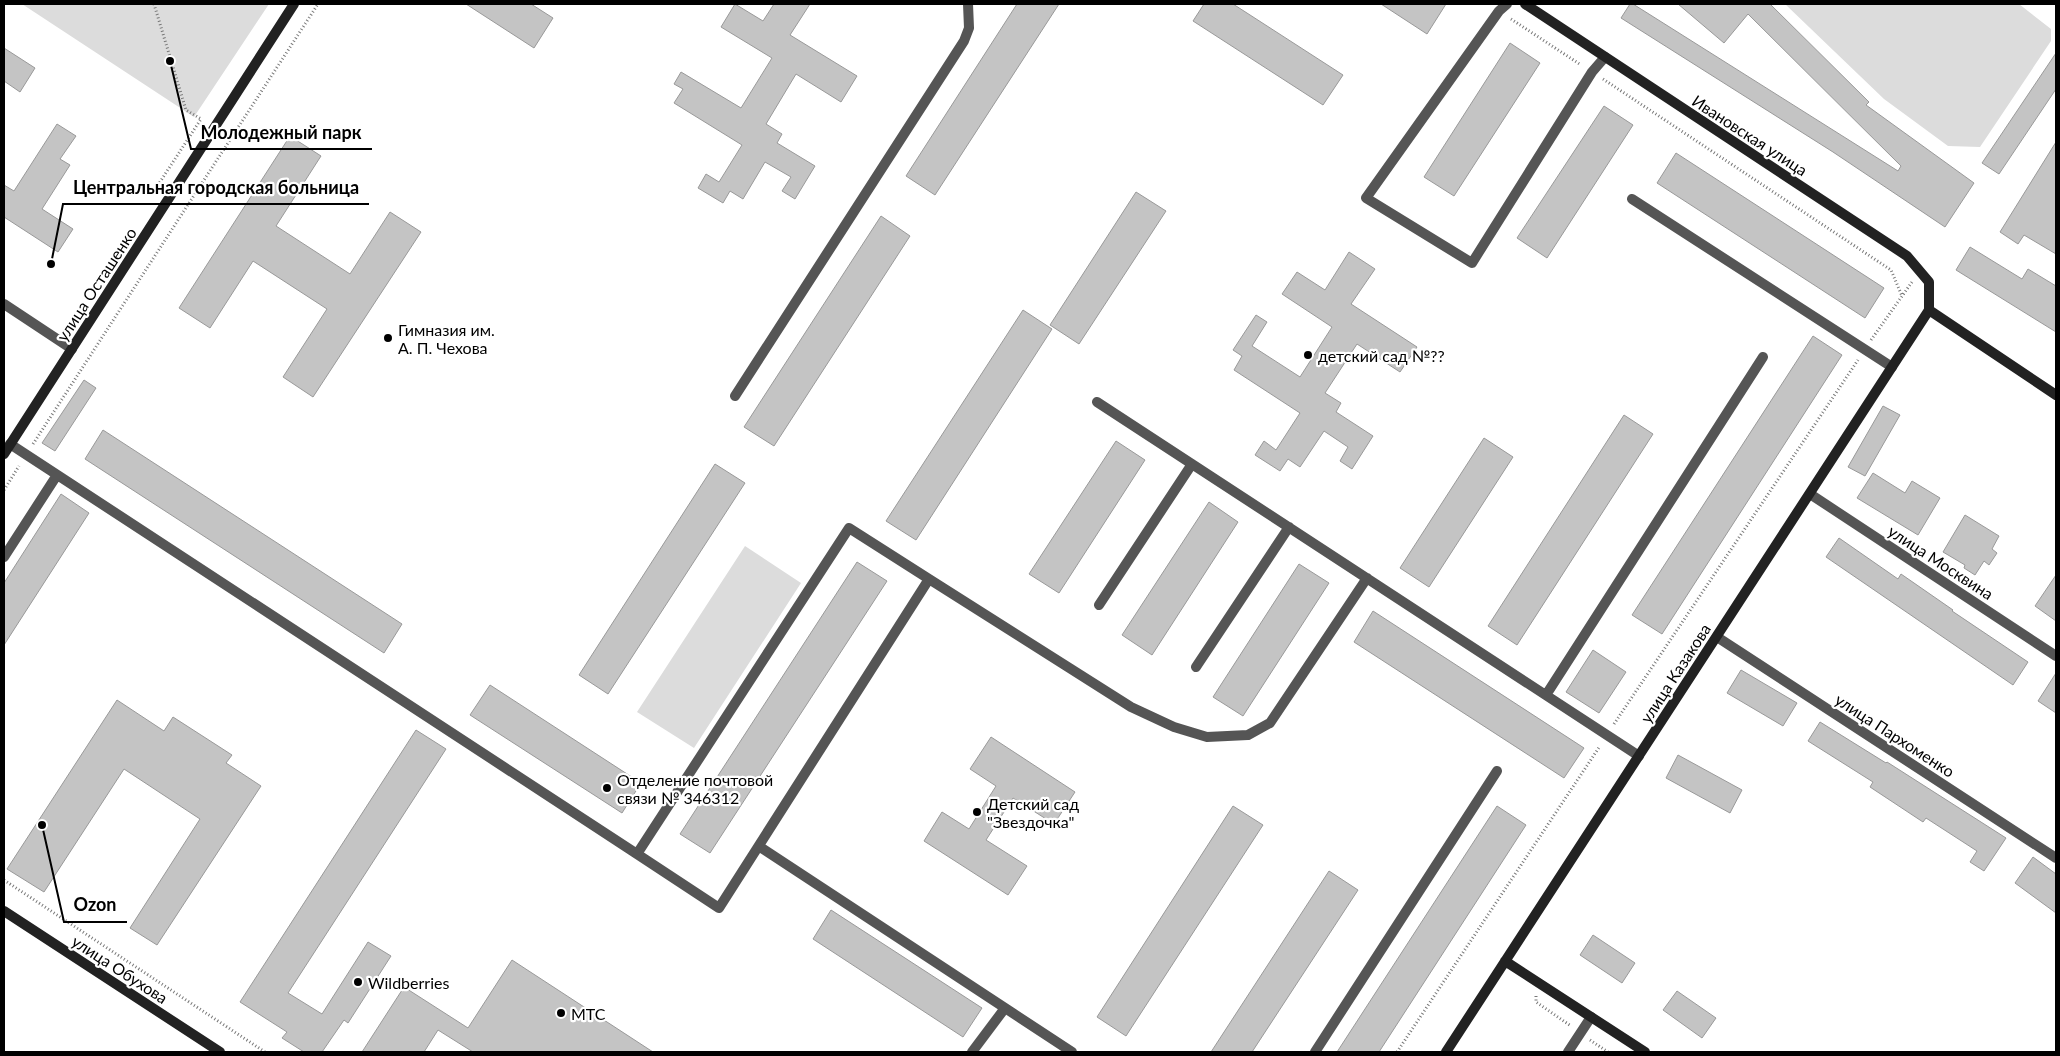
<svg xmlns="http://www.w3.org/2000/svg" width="2060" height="1056" viewBox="0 0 2060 1056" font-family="Lato,sans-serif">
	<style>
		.green { fill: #dcdcdc }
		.building { fill: #c4c4c4; stroke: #999 }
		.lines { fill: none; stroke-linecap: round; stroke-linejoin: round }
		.path { stroke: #777; stroke-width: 3; stroke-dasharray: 1 2.5; stroke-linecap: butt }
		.lane { stroke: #555; stroke-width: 10 }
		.street { stroke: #555; stroke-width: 10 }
		.secondary { stroke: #222; stroke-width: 10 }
		.poi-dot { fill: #000; stroke: #fff; stroke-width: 2 }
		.labels { text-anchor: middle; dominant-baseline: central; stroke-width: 4.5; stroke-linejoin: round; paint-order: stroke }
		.street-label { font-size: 16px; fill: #000; stroke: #fff }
		.poi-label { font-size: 16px; fill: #000; stroke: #fff; text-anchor: start }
		.leader { fill: none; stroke: #000; stroke-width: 2 }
		.callout-dot { fill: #000; stroke: #fff; stroke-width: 2 }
		.callout-label { font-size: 18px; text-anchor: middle; font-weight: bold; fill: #000; stroke: #fff; stroke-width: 4.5; stroke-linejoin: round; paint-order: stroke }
	</style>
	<rect width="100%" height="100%" fill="#fff"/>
	<path class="green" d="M22,4H269L194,117Z
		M1785,4H2019L2051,29V41L1980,147L1948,146L1884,99Z
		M745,546L801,583L694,748L637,712Z"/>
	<path class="building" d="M466,4H531L553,18L534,48Z
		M735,4L763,21L774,4H810L790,35L857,76L841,102L796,74L766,124L782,134L777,143L815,166L795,199L782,191L791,177L765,162L743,199L730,191L723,203L698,188L706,174L719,182L742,145L674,103L683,89L674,84L681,72L741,108L772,58L721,27Z
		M1017,4H1059L935,195L906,176Z
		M1204,4H1233L1343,75L1323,105L1193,21Z
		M1381,4H1446L1427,34Z
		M1630,4H1633L1898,171L1901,166L1748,14L1724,43L1678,4H1770L1869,102L1866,105L1974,183L1945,227L1833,152L1621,18Z
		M1510,43L1540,63L1454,196L1424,177Z
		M4,48L35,68L20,92L4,81Z
		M2056,53V89L1999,174L1982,163Z
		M1604,106L1633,125L1547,258L1517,238Z
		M57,124L76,136L60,159L70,165L42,209L73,229L58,252L4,217V185L14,191Z
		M290,136L321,156L276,226L350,274L390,212L421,232L313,397L283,377L327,309L253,261L210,328L179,308Z
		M2056,142V254L2024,235L2018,244L2000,232Z
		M1676,153L1884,288L1865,318L1657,183Z
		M1136,192L1166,211L1079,344L1050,325Z
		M881,216L910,236L774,446L744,427Z
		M1970,247L2022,279L2028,269L2056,286V332L1956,270Z
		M1349,252L1375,269L1351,304L1417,347L1400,372L1357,344L1325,393L1341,403L1336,412L1373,436L1352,469L1340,461L1348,447L1324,431L1300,467L1288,459L1280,471L1255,455L1264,441L1276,450L1300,413L1234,370L1242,356L1233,350L1256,315L1267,322L1252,346L1300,377L1332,327L1282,294L1297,272L1325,290Z
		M1023,310L1052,329L916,540L886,521Z
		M1813,336L1842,355L1662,634L1632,615Z
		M84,380L96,388L55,451L42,443Z
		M1883,406L1900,415L1865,476L1848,467Z
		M1624,415L1653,434L1517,645L1488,626Z
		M103,430L402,624L384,653L85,459Z
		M1484,438L1513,457L1429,587L1400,568Z
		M1116,441L1145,460L1059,593L1029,574Z
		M715,464L745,483L608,694L579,675Z
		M1873,473L1905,493L1912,481L1940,498L1918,535L1857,498Z
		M61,494L89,513L4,645V583Z
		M1209,502L1238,522L1152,655L1122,635Z
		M1965,515L1999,536L1992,549L1997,553L1989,565L1984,561L1975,575L1964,568L1965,565L1943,552Z
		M1839,538L1898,579L1901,574L1953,610L1952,611L2028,662L2013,685L1826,557Z
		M857,562L887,581L710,853L680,834Z
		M1299,564L1329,583L1243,716L1213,697Z
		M2056,575V621L2035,606Z
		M1373,611L1584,748L1564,778L1354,642Z
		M1593,650L1626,672L1599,713L1566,692Z
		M1741,670L1797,703L1783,726L1727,693Z
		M2056,673V713L2038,701Z
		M490,685L641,783L622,813L470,715Z
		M117,700L164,731L173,717L232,755L226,763L261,786L157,945L130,928L200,819L124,769L44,892L7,869Z
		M1820,722L1886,763L1887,762L2006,838L1984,871L1970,862L1977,851L1926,818L1923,822L1870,787L1873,782L1808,741Z
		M416,730L446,749L288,993L322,1014L368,942L391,956L348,1023L344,1020L322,1052H304L282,1038L287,1032L240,1002Z
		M991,737L1075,792L1054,824L1013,798L986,840L1027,866L1008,895L924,841L942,812L969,829L996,786L970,769Z
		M1678,755L1742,790L1730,813L1666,778Z
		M1233,806L1263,825L1126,1036L1097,1017Z
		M1497,806L1526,825L1379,1052H1337Z
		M2033,857L2056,874V913L2015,883Z
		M1329,871L1358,890L1252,1052H1211Z
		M831,910L982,1008L963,1037L813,939Z
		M1593,935L1635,963L1622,983L1580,955Z
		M512,960L653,1052H473L438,1030L424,1052H362L404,987L468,1028Z
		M1677,991L1716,1018L1702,1038L1663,1010Z"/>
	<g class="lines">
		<path class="path" d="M154,4L186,110L201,119L158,185
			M1511,19L1581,65
			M1603,79L1891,270L1902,296
			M1871,340L1912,282
			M33,444L318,4
			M4,490L19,466
			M1614,724L1858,360
			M4,880L265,1052
			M1536,996V1002L1571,1026
			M1590,1040L1608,1052
			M1397,1052L1600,746"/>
		<path class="lane" d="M1507,4L1499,11L1366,198L1472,263L1592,72L1605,57
			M1632,199L1892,367
			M4,304L72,349
			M735,396L964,41L969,28L968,4
			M1097,402L1639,756
			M10,444L637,854
			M4,557L57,475
			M929,579L849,528L637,854L719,908L929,579L1131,707L1174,727L1207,737L1248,735L1270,723L1367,578
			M1099,605L1192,464
			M1196,667L1289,527
			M1546,695L1763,357
			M760,847L1072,1052
			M972,1052L1005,1008
			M1315,1052L1497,771
			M1568,1052L1591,1017"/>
		<path class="street" d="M1810,494L2056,656
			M1717,637L2056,858"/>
		<path class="secondary" d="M1525,4L1907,256L1929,282V310
			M1929,310L2056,395
			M4,454L294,4
			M4,911L220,1052
			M1505,961L1645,1052
			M1446,1052L1929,310"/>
	</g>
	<g class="poi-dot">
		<circle cx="388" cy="338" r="5"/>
		<circle cx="1308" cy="355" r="5"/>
		<circle cx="607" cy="788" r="5"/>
		<circle cx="977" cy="812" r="5"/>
		<circle cx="358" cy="982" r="5"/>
		<circle cx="561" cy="1013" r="5"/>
	</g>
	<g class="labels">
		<g class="street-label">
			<text transform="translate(1750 135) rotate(33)">Ивановская улица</text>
			<text transform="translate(96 284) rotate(-57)">улица Осташенко</text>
			<text transform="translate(1941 562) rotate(33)">улица Москвина</text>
			<text transform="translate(1675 673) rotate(-57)">улица Казакова</text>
			<text transform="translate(1895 735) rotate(33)">улица Пархоменко</text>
			<text transform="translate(120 969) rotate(33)">улица Обухова</text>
		</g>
		<g class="poi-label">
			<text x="398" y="329">Гимназия им.<tspan x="398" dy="18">А. П. Чехова</tspan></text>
			<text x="1318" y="355">детский сад №??</text>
			<text x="617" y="779">Отделение почтовой<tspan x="617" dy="18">связи № 346312</tspan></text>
			<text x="987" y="803">Детский сад<tspan x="987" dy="18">"Звездочка"</tspan></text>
			<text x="368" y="982">Wildberries</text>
			<text x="571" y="1013">МТС</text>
		</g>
	</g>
	<path class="leader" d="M170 61L191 149H372M51 264L63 204H369M42 825L64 922H127"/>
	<g class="callout-dot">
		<circle cx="170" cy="61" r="5"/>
		<circle cx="51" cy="264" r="5"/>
		<circle cx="42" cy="825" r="5"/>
	</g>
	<g class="callout-label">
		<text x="281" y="139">Молодежный парк</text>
		<text x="216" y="194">Центральная городская больница</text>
		<text x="95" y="911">Ozon</text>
	</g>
	<rect width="2060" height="1056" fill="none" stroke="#000000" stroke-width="10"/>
</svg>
